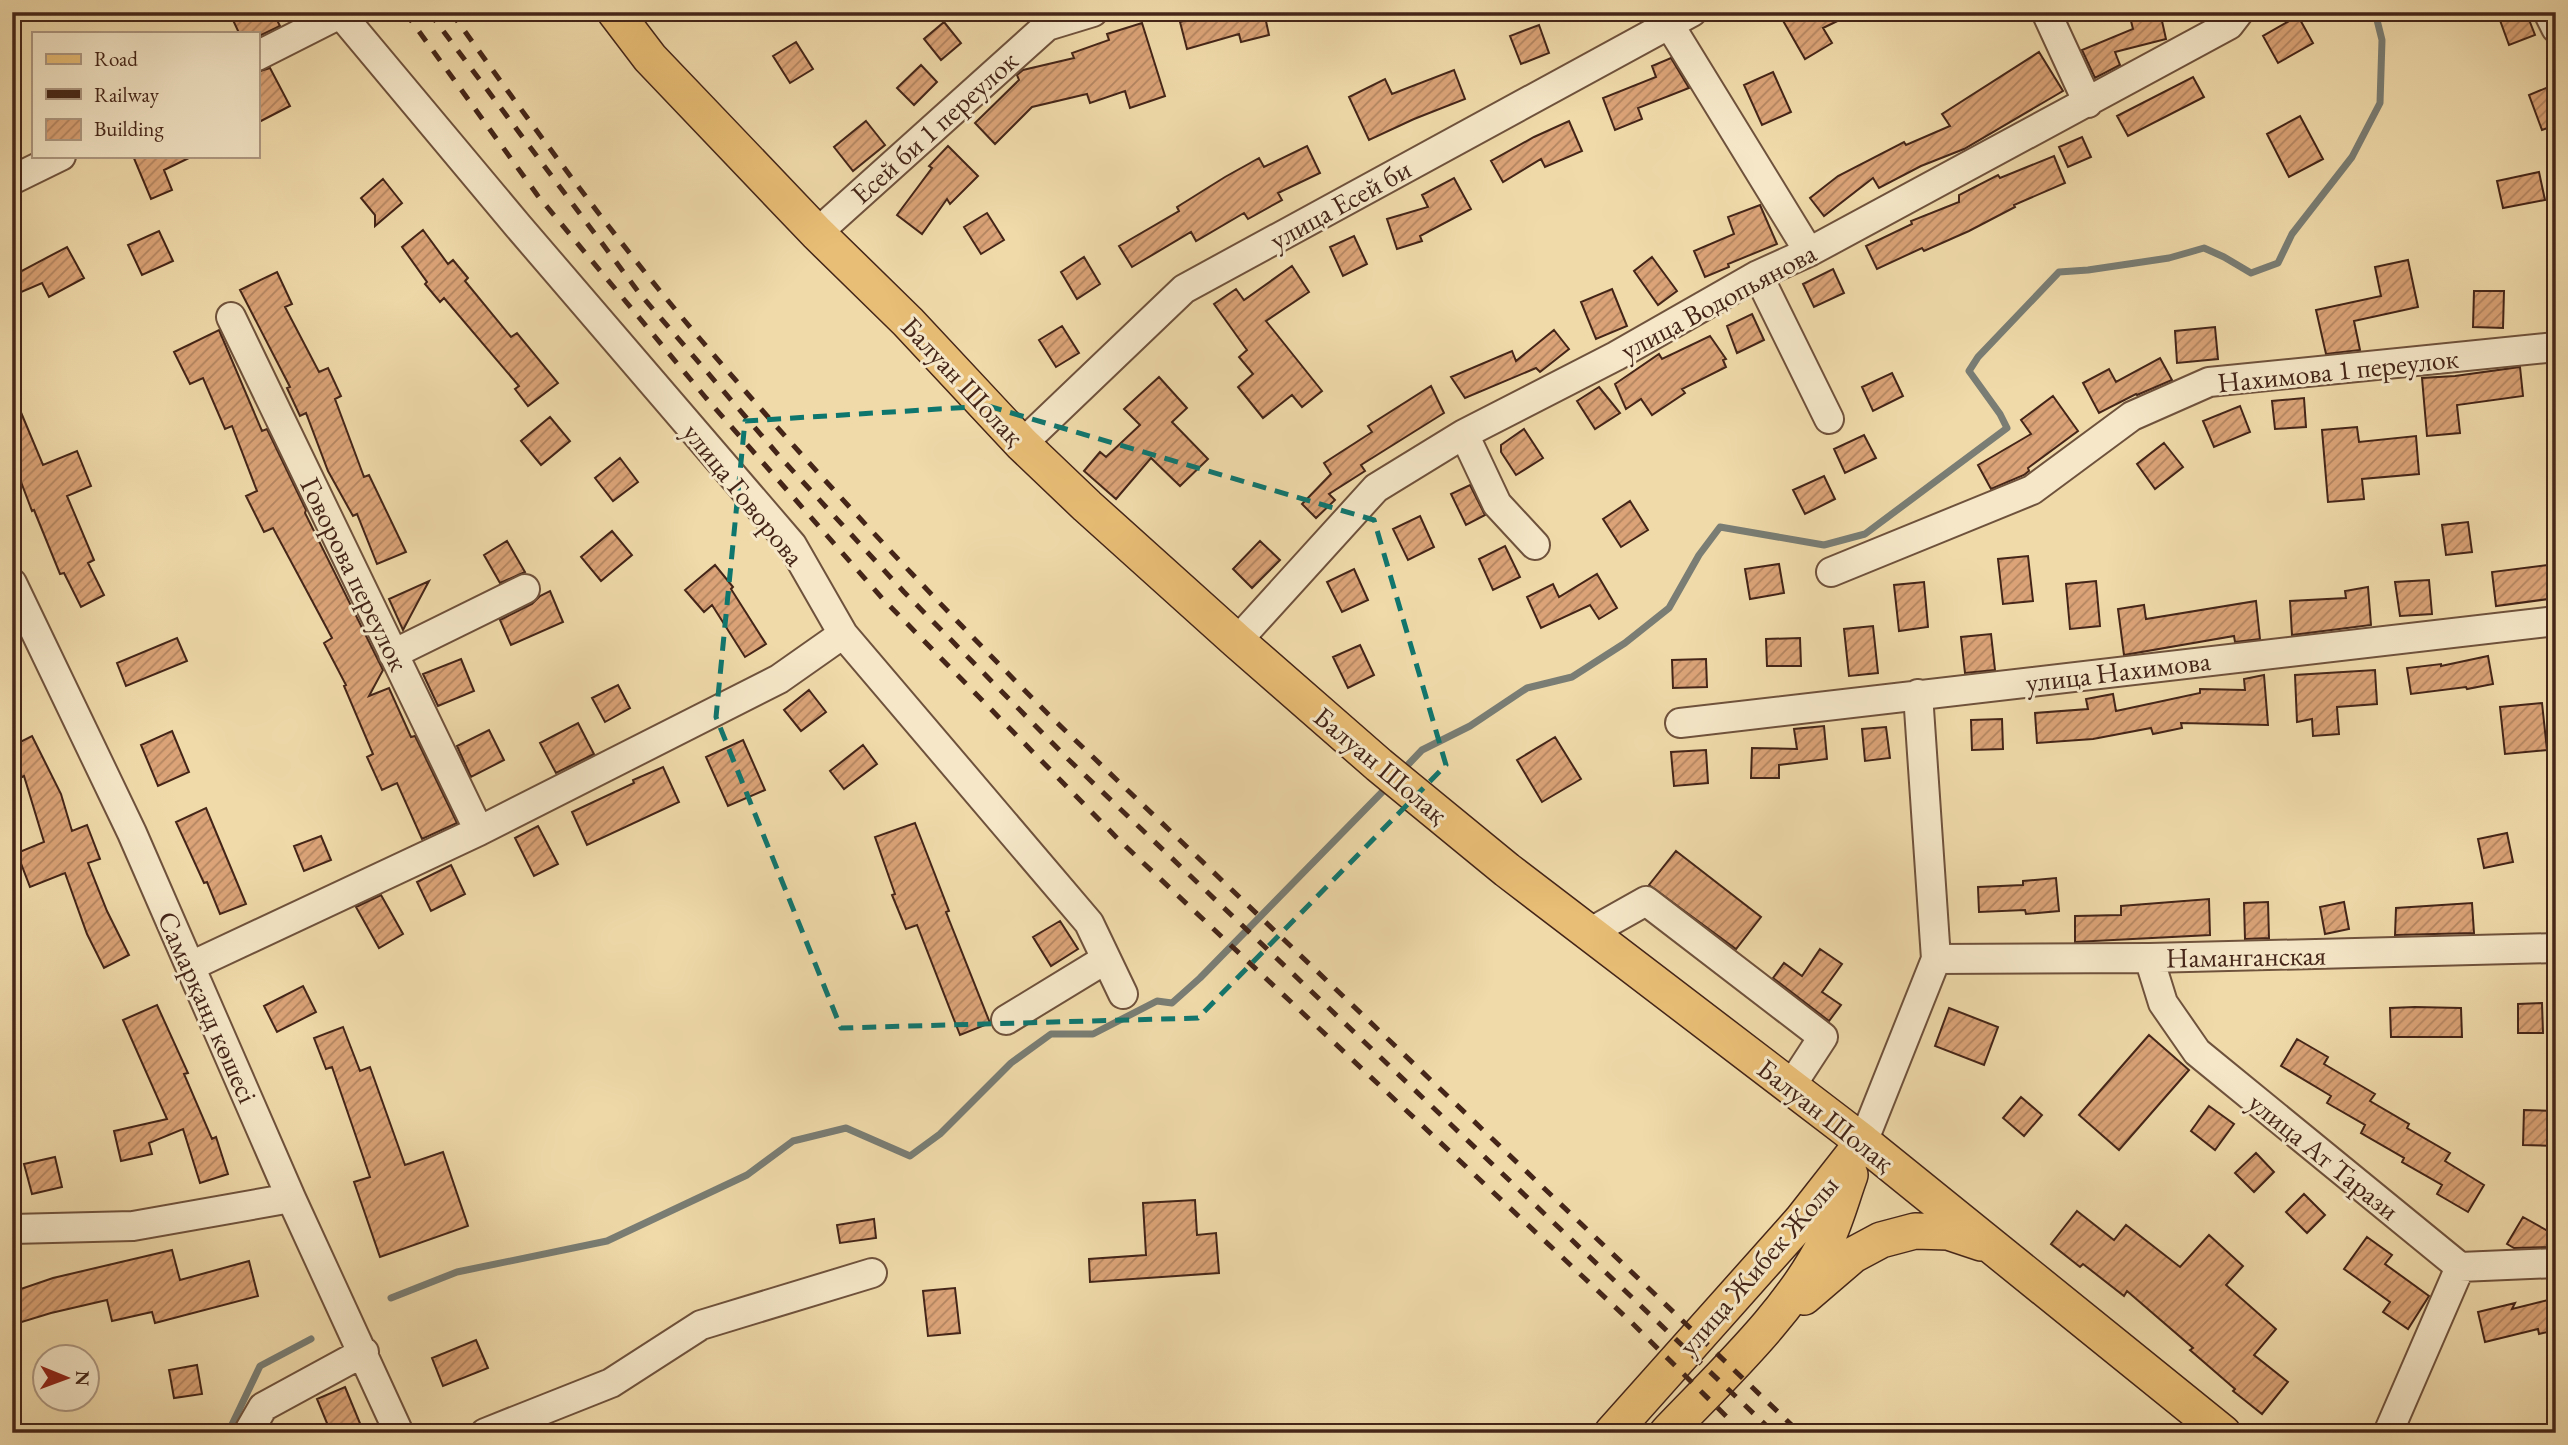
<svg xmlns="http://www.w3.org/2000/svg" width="2568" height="1445" viewBox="0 0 2568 1445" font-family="'EB Garamond',serif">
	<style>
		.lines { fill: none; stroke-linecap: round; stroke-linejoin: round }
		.stream { stroke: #797d74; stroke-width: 7 }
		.building { fill: url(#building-hatch); stroke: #442518; stroke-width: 2 }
		.minor-casing { stroke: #6f523c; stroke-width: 32 }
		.major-casing { stroke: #442518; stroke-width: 38 }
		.minor { stroke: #f5e7c8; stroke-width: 28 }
		.major { stroke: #e8bd75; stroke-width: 35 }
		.rail { stroke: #442518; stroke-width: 5; stroke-dasharray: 12 12; stroke-linecap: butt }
		.marked { fill: none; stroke: #0f766e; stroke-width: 5; stroke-dasharray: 14 9; stroke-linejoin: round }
		.labels { text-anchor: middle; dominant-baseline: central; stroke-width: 6; stroke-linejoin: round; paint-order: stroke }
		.street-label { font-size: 28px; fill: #442518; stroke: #f5e7c8 }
	</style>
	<defs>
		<pattern id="building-hatch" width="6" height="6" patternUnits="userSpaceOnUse" patternTransform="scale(1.75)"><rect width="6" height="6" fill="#dba377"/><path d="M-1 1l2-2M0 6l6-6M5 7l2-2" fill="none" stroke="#b38561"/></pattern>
	</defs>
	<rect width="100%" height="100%" fill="#f0daaa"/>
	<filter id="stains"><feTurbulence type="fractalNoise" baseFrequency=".00286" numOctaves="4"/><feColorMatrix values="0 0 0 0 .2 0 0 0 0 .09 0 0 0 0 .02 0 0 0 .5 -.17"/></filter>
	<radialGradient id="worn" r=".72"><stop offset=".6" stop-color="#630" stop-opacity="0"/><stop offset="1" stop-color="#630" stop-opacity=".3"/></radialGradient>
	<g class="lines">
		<path class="stream" d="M1402,771L1422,750L1470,726L1527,688L1572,677L1625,643L1669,608L1699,555L1720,527L1824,545L1865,534L2007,428L2000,414L1969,371L1978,357L2059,272L2088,270L2169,258L2204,248L2224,257L2251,273L2278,263L2292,234L2352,157L2380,103L2382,40L2375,12
			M391,1298L457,1272L607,1241L747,1175L793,1141L846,1128L910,1156L940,1134L1011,1063L1051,1034H1093L1157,1001L1172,1003L1200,978L1389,785
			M21,1433L30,1429L32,1433
			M228,1433L260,1366L311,1339"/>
	</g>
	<path class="building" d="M243,12H273L280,26L257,37V33H239L232,18Z
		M1239,12H1264L1269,35L1241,42L1239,34L1187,49L1180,22L1210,14L1211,19Z
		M1778,12H1856L1823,28L1832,43L1805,59Z
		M2149,12H2160L2166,39L2115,52L2120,65L2095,78L2082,50L2133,29L2130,17Z
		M2497,12H2526L2535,35L2509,45Z
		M2298,16L2313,43L2278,63L2263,36Z
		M944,22L961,43L941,60L924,39Z
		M1142,23L1165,96L1130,108L1125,91L1090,103L1087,94L1032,107L995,144L975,123L1019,80L1017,75L1023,70L1074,58L1072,53L1109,40L1107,34Z
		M1539,25L1549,53L1521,64L1510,36Z
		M796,42L813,69L790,83L773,56Z
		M2039,52L2063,91L1964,149L1921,166L1879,188L1873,178L1824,216L1810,198L1838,176L1904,142L1906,145L1950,126L1942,114Z
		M1671,58L1689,88L1638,108L1642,119L1615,130L1603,98L1656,77L1652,66Z
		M921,65L937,82L914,105L897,88Z
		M270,68L290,106L257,123V72Z
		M1454,70L1465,99L1414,119L1369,140L1349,97L1385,79L1392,94Z
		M1773,72L1791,112L1762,125L1744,85Z
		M2193,77L2204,97L2128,136L2117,116Z
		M2556,84V125L2542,130L2529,95Z
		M2300,116L2323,159L2289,177L2267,134Z
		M866,121L885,145L853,171L834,147Z
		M1569,121L1582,151L1545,167L1541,159L1503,182L1491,161L1534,137Z
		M2082,137L2091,157L2068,167L2059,147Z
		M948,146L978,176L950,204L947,199L922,234L897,215L932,168L929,166Z
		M1307,146L1320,173L1278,193L1282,200L1248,219L1244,213L1196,241L1191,232L1132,267L1119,246L1179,211L1177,207L1225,177L1259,158L1264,167Z
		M133,156H193L164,170L172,190L151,199Z
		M2054,156L2065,183L2014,205L2015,207L1969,231L1924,251L1922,248L1877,269L1866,246L1912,224L1911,221L1959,202V195L1998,175L2000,178Z
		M2539,172L2545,200L2503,208L2497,181Z
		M1454,178L1471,209L1420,236L1422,241L1397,249L1387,219L1428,207L1422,195Z
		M383,179L402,203L375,226V215L361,198Z
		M1760,205L1777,244L1728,264L1729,267L1705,277L1694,251L1734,234L1728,217Z
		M987,213L1004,240L981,254L964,227Z
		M423,230L448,264L453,260L468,278L465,281L511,337L517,333L558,383L528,406L515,389L519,386L444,298L440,302L425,284L427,282L402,247Z
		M159,231L173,261L142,275L128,245Z
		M1354,236L1367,264L1343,276L1330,247Z
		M67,247L84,278L49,297L42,283L12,296V276Z
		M1084,257L1100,284L1077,299L1061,272Z
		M1652,257L1677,291L1658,305L1634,271Z
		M2408,260L2418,307L2354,321L2360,350L2326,354L2316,310L2381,296L2375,267Z
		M1292,266L1309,292L1266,321L1322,391L1302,407L1292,395L1263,418L1238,387L1253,374L1239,357L1247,350L1214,304L1236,289L1244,300Z
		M1833,269L1844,293L1814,307L1803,284Z
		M277,272L292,304L285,307L319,372L328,368L341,396L335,399L364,477L369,475L406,552L377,564L357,514L353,516L328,471L306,413L300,416L287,388L290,387L240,290Z
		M1612,289L1627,326L1596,339L1581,302Z
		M2474,291H2504L2503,328L2473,327Z
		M1752,314L1764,340L1737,353L1727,326Z
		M1062,326L1079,353L1056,367L1039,340Z
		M2215,327L2218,359L2177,363L2175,331Z
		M219,330L262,431L267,429L306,510L305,513L383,670L369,696L389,688L411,737L415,736L457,823L422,839L397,783L382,790L367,757L373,754L344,686L346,685L324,643L332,638L273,528L264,532L246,496L257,491L232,426L225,429L203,378L190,384L174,352Z
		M1554,330L1569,349L1540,372L1536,368L1465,398L1451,377L1512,351L1516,361Z
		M1710,336L1726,359L1723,360L1726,367L1682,389L1685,393L1652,415L1641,399L1626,409L1615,384L1659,354L1662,359Z
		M2160,358L2172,380L2137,395L2136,394L2099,413L2083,383L2109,369L2116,382Z
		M2520,367L2523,396L2457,405L2460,433L2427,436L2422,378L2455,376Z
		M1892,373L1903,396L1873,411L1862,387Z
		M1159,377L1187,408L1172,422L1208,459L1180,486L1151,458L1116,499L1084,471L1100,452L1106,457L1140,425L1124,409Z
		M1431,386L1444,413L1361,465L1365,471L1329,494L1335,500L1316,518L1302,504L1331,474L1324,463L1372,432L1368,426Z
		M1599,387L1620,413L1595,429L1577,401Z
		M12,391L43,465L77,451L91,486L67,496L94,560L88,563L104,595L81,607L64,573L60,574L34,510L32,511L12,458Z
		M2053,396L2078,431L2028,468L2029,471L2024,475L1991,489L1978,465L2031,434L2021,420Z
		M2304,398L2306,427L2275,429L2272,401Z
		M2240,406L2250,432L2214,447L2203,421Z
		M550,417L570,441L541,465L521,441Z
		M2357,427L2359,442L2416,436L2419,474L2362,479L2364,499L2328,502L2322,430Z
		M1524,429L1543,458L1516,475L1501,452V445Z
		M1864,435L1876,458L1845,473L1834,449Z
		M2164,443L2183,467L2155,489L2137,464Z
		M620,458L638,482L613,501L595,478Z
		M1824,476L1835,499L1805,514L1793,490Z
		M1470,485L1485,515L1466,525L1451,494Z
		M1630,501L1648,530L1621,547L1603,519Z
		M1420,516L1434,547L1408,560L1393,529Z
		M2468,522L2472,552L2446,555L2442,525Z
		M612,531L632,555L601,581L581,557Z
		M507,541L525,572L500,583L484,555Z
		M1260,541L1280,560L1252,588L1233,569Z
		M1505,546L1520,577L1493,590L1479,559Z
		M2028,556L2033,601L2003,604L1998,559Z
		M1779,564L1784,593L1750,599L1745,569Z
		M2556,564V598L2496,606L2492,572Z
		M715,565L733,587L731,589L766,644L745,657L712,605L704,612L685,590Z
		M1354,569L1368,600L1342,612L1327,582Z
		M1597,574L1617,608L1599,619L1590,605L1541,628L1527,597L1553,584L1559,597Z
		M2429,580L2432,614L2400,616L2395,582Z
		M429,581L403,630L389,599Z
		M2096,581L2100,626L2070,629L2066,584Z
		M1924,582L1928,627L1899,631L1894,585Z
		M2368,587L2371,625L2292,635L2290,601L2346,598L2345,591Z
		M550,591L563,622L511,645L500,620L532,604L540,596Z
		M2256,601L2260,639L2235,642L2234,636L2124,655L2118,609L2144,605L2146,619Z
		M1873,626L1878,673L1849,676L1844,629Z
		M1991,634L1995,670L1965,673L1961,637Z
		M177,638L187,661L126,686L117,663Z
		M1800,638L1801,666H1767L1766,639Z
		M1360,645L1374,675L1348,688L1333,657Z
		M2488,656L2493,684L2467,689L2466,687L2411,694L2407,668L2441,664V666Z
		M461,659L474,691L438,706L423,674Z
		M1706,659L1707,687L1673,688L1672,660Z
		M2375,670L2377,704L2337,707L2339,734L2313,736L2312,719L2297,722L2295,675Z
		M2264,675L2268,725L2181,723L2182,728L2153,734L2151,728L2093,739L2037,743L2035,713L2088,709L2086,699L2113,694L2116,711L2200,693V689L2245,690L2244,679Z
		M618,685L630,708L605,722L592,698Z
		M809,690L826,712L801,731L784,710Z
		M2542,703L2547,750L2505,754L2500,707Z
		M2002,719L2003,749L1972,750L1971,720Z
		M578,723L594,754L556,773L540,743Z
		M1824,726L1827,759L1779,765V778H1751L1752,748L1797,749L1794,729Z
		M1886,727L1890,758L1865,761L1862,729Z
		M489,730L504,760L471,777L457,746Z
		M172,731L189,772L158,786L141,745Z
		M32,736L61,794L72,831L87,825L100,859L88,863L107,911L129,955L104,968L87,934L65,873L30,887L17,853L44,842L24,776L12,782V746Z
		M1555,737L1581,779L1542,802L1517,760Z
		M743,740L765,790L728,806L706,757Z
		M863,745L877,764L844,789L830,771Z
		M1706,750L1708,783L1674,786L1671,752Z
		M663,767L679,802L587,845L572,812L634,783L633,780Z
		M206,808L246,904L220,914L207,882L204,883L176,822Z
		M915,823L949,911L946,912L990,1023L960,1035L917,925L906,929L892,895L895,894L875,837Z
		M538,826L558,864L534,876L515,838Z
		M2507,833L2513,862L2484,868L2478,839Z
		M321,836L331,860L304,871L294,846Z
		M1676,851L1761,917L1736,949L1649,885Z
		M451,865L465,894L431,911L417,882Z
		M2056,878L2059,911L2026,914L2025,910L1979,912L1978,887L2023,885V881Z
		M381,895L403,934L379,948L356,907Z
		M2209,899L2210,935L2075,942V916L2121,915V906Z
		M2268,902L2269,938L2245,939L2244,903Z
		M2344,902L2349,929L2325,934L2320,907Z
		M2472,903L2474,933L2395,935L2396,908Z
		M1060,921L1078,949L1051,966L1033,937Z
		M1820,949L1842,964L1822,992L1841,1005L1829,1021L1773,978L1784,963L1802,976Z
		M303,986L316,1012L277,1032L264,1006Z
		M2542,1003L2543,1033H2518V1004Z
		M157,1005L188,1073L184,1074L212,1139L216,1137L228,1174L200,1183L183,1129L149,1143L152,1154L121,1161L114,1131L167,1119L123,1020Z
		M2415,1007L2461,1008L2462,1037H2391L2390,1008Z
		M1949,1008L1998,1027L1984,1065L1935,1046Z
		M343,1027L360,1071L370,1067L405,1165L443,1152L468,1226L380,1257L354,1182L370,1177L332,1067L326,1069L314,1038Z
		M2149,1035L2189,1070L2119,1150L2079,1115Z
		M2297,1039L2328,1057L2324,1064L2375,1094L2370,1101L2409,1124L2407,1128L2450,1153L2445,1161L2484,1185L2468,1212L2437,1194L2442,1185L2402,1162L2404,1158L2361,1133L2365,1125L2327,1103L2331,1096L2281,1066Z
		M2021,1097L2042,1115L2024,1136L2003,1118Z
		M2209,1106L2234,1124L2215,1150L2191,1131Z
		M2524,1110L2556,1111V1146L2523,1145Z
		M2256,1153L2274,1172L2254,1192L2235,1173Z
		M55,1157L62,1187L32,1194L24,1164Z
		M2304,1194L2325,1215L2307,1233L2286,1212Z
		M1195,1200L1197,1235L1216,1233L1219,1273L1090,1282L1089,1259L1146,1255L1143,1203Z
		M2077,1211L2114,1240L2126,1225L2180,1267L2209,1235L2243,1266L2226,1285L2276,1329L2254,1355L2288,1382L2262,1414L2233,1391L2235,1389L2190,1350L2193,1348L2127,1291L2124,1296L2083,1264L2080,1267L2051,1244Z
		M2523,1217L2555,1235L2548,1247L2514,1248L2507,1244Z
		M874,1219L876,1238L840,1243L837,1225Z
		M2367,1237L2392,1255L2385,1264L2429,1296L2408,1329L2383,1312L2390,1302L2344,1269Z
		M172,1250L180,1280L249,1261L258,1296L155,1323L152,1312L112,1321L107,1300L51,1313L12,1325V1292L53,1278Z
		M955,1288L960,1333L928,1336L923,1291Z
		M2556,1298V1330L2539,1334L2538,1329L2485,1342L2478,1312L2515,1303L2512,1309Z
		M476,1340L488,1368L443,1386L432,1358Z
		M197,1365L202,1394L174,1398L169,1370Z
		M345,1387L364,1433H331L317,1399Z"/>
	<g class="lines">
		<g class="minor-casing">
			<path id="minor" d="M339,12L518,226L792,545L843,634L1089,923L1123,994
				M2046,12L2088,103
				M2548,12L2556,28
				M1669,24L1809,252
				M257,56L340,14
				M12,180L61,156
				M817,233L1047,26L1093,12
				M1758,275L1829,419
				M231,317L479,831
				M1464,434L1497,504L1535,545
				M1022,444L1184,289L1692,12
				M1831,572L2032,490L2132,416L2209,382L2556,347
				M12,583L132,833L291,1198L399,1433
				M1237,641L1376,488L1464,434L1616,356L1758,275L1809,252L2229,25L2239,12
				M393,654L525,589
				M1680,723L2556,621
				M1589,933L1646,901L1823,1037L1791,1086
				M2149,958L2163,1003L2197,1052L2460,1267L2556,1263
				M1936,959L2149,958L2556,948
				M191,966L479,831L779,679L843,634
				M1006,1020L1106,959
				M1863,1142L1936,959L1918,694
				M12,1229L133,1226L291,1198
				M248,1433L263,1407L364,1352
				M485,1433L611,1383L701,1325L872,1273
				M2388,1433L2460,1267"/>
		</g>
		<g class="major-casing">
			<path id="major" d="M615,12L650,58L817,233L908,322L1022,444L1087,506L1237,641L1379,765L1507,870L1863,1142L2223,1433
				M1804,1297L1853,1255L1881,1240L1915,1231L1948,1232L1981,1243
				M1612,1433L1801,1221L1863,1142
				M1667,1433C1721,1376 1791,1312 1826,1241C1836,1220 1842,1197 1850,1175"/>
		</g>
		<use href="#minor" class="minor"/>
		<use href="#major" class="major"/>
		<path class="rail" d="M405,12L538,196L706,398L882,598L1120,841L1631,1322L1743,1433
			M429,12L640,294L781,458L904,592L1069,760L1774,1433
			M451,12C531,124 612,236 701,340C812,470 930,595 1050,716L1800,1433"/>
	</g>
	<path class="marked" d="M988,406L1374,520L1446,765L1198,1018L841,1028L716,717L745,421Z"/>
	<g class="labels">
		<g class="street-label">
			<text transform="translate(934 127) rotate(-42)">Есей би 1 переулок</text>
			<text transform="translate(1340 204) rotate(-29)">улица Есей би</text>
			<text transform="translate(1718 301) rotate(-28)">улица Водопьянова</text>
			<text transform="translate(2338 370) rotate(-6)">Нахимова 1 переулок</text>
			<text transform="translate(963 381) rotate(47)">Балуан Шолақ</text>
			<text transform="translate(744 494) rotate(51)">улица Говорова</text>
			<text transform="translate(355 574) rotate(64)">Говорова переулок</text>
			<text transform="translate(2118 671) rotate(-7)">улица Нахимова</text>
			<text transform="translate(1381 765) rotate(40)">Балуан Шолақ</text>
			<text transform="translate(2246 956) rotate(-1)">Наманганская</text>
			<text transform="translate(208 1007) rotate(66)">Самарқанд көшесі</text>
			<text transform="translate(1826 1115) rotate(38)">Балуан Шолақ</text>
			<text transform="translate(2324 1156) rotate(39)">улица Ат Тарази</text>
			<text transform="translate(1758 1265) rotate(-49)">улица Жибек Жолы</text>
		</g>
	</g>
	<rect width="2568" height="1445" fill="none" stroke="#f0daaa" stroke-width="42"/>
	<rect x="14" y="14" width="2540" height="1417" fill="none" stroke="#442518" stroke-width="3.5"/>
	<rect x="21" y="21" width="2526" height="1403" fill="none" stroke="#442518" stroke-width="2"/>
	<rect x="32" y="32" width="228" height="126" fill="#f5e7c8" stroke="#ae9982" stroke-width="2"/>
	<rect x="46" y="54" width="35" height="10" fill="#e8bd75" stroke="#ae9982" stroke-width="2"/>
	<text x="94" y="66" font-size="21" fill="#442518">Road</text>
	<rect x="46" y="89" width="35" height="10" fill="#442518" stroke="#ae9982" stroke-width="2"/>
	<text x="94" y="102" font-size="21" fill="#442518">Railway</text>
	<rect x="46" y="119" width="35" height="21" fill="url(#building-hatch)" stroke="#ae9982" stroke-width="2"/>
	<text x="94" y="136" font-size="21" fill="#442518">Building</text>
	<g transform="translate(66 1378) rotate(91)"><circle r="33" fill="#f5e7c8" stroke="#ae9982" stroke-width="2"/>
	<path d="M0-5L12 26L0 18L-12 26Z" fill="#8f2418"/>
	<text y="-10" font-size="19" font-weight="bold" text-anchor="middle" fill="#442518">N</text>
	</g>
	<rect width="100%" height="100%" filter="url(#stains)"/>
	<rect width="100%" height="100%" fill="url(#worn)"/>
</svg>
